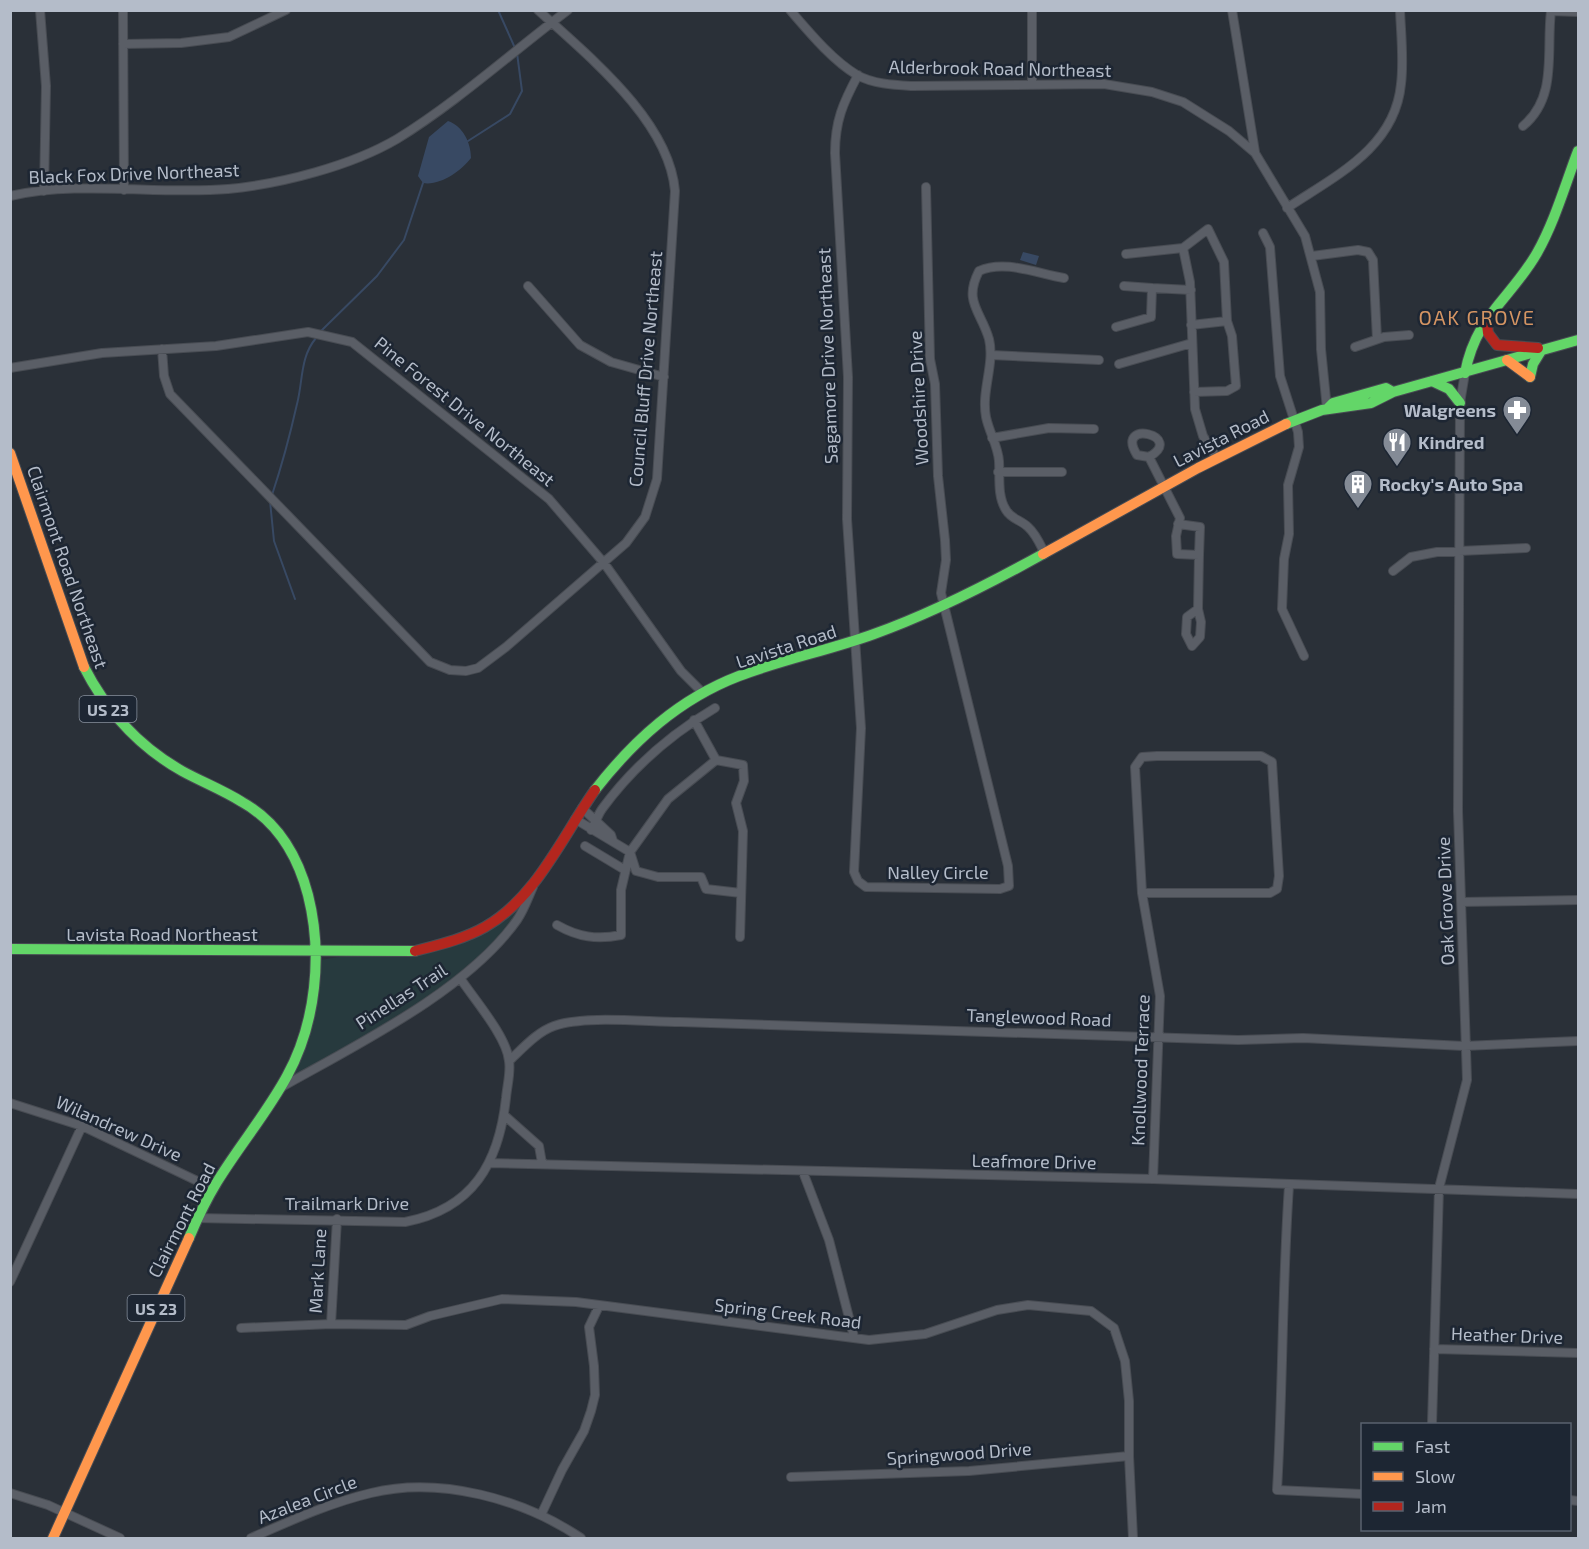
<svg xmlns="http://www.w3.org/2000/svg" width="1589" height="1549" viewBox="0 0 1589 1549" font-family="'Exo 2',sans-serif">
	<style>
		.green { fill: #273a3e }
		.water { fill: #384963 }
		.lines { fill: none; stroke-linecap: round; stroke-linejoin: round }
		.stream { stroke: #384963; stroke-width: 2 }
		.street-casing { stroke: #484c53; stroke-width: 10 }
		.fast-casing { stroke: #484c53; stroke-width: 12 }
		.slow-casing { stroke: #484c53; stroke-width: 12 }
		.jam-casing { stroke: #484c53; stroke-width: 12 }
		.street { stroke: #5a5e66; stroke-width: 8 }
		.fast { stroke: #63d668; stroke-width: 10 }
		.slow { stroke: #ff974d; stroke-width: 10 }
		.jam { stroke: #b3261e; stroke-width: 10 }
		.labels { text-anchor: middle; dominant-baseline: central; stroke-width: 5; stroke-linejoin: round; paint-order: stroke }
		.shield { fill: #1d2633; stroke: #878f9c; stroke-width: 1.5 }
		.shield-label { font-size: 16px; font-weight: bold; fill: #b4bcc9 }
		.street-label { font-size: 18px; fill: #b4bcc9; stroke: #1d2633 }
		.poi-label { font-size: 18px; font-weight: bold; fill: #b4bcc9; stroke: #1d2633; text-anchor: start }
		.neighbourhood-label { font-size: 20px; letter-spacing: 1.5px; fill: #d59563; stroke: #1d2633 }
	</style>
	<rect width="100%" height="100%" fill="#2a3038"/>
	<path class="green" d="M538,878L518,918L452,985L292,1079L311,1009L314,961L375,951L413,952L486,927Z"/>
	<path class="water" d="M448,121C463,126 471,143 471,158C461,171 440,186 423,183L418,176L429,137Z
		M1023,252L1039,256L1036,265L1020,260Z"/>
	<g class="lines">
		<path class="stream" d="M498,10L515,48
			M468,141L510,114L522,91L517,53
			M321,331L377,276L404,240L423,183
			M272,495C282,465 290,435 297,404C303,381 300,357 316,338
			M270,501L274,541L295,599"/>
		<g class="street-casing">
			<path id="street" d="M40,10L46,86L44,191
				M123,10L124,190
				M790,10C809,32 832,60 857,75C873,84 894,85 912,86L1104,84L1152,92L1183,102L1229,131L1255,153L1305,236L1320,292L1321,349L1327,409
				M1232,10L1255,152
				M123,44L181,43L229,37L286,10
				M858,75C843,103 835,121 835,153L848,377L847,519L861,728L854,872L858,881L866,887L1000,889L1009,886L1008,866L941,593L946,560L945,540L938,476L935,384L930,359L926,187
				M1032,85V10
				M1523,126C1558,97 1546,51 1551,11L1578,12
				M10,196C81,180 157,195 228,189C281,184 351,166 397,139C457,102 511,53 568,10
				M1287,208C1335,176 1395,148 1401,84C1404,60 1401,35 1400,10
				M1263,233L1270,247L1280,376L1298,432L1299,447L1288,485L1289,534L1284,559L1282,609L1304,656
				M1126,254L1183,248
				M1312,256L1358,250L1368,252L1373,260L1377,339
				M528,286L580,345L611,362L664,377
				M1124,286L1152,288
				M1191,325L1227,321L1224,262L1208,229L1183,248L1190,282L1195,409L1203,436L1216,457
				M1116,327L1151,317L1152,288L1191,290
				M1355,347L1384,337L1409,335
				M162,349L164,376L170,394L430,662L450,670L466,671L478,668L506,647L626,543L645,517L657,479L675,191C669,120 588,56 538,10
				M991,355L1099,360
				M1119,364L1192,343
				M10,368L102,353L216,346L308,332L352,342L549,499L604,563L681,671L703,693
				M1194,392L1227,391L1236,386L1232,336L1227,321
				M992,438L1049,428L1094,429
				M1149,457C1186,436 1114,418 1137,455L1149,457L1180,518L1176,536L1177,554L1199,555L1198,609L1201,622L1200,637L1192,646L1186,634L1187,617L1198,609
				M998,472H1062
				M1178,524L1200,527L1199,555
				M1045,554C1040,544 1036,534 1028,527C1021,520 1011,519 1006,510C997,496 1000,477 999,461C998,446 989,432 986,417C981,391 995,364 989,339C981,311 963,302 979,271C1005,259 1038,274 1064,278
				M1393,571L1411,557L1437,552L1526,548
				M694,720L716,760
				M1157,756H1261L1272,762L1279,876L1277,889L1270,893H1142L1135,767L1142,757Z
				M582,808L611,835L613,841
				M575,819L630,852L636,871L658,877H701L706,889L741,893
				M591,830C596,823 597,816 602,809C632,768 671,734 715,708
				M585,846L625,870
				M1142,893L1160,996L1153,1179
				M1461,902L1578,900
				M557,925C578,937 597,940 621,935V890L630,852L668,799L716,760L743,765L744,781L736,803L743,831L740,937
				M510,1060C523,1048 537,1032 554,1026C584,1015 646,1022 680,1022L1238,1040L1303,1038L1464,1046L1578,1041
				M280,1088C356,1045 467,991 517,920C524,910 528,898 533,887
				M10,1103L82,1126L212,1188
				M504,1115L539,1146L542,1163
				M489,1163L1153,1179L1578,1194
				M803,1172L829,1240L854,1337
				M1289,1186C1282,1287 1283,1388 1277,1490L1362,1494
				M197,1218L405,1222C473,1209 499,1163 506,1098C507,1086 511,1072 509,1061C507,1037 474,999 460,978
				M10,1282L82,1126
				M331,1324L337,1219
				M241,1328L331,1324L406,1325L430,1316L502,1299L576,1302L869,1340L925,1334L997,1310L1028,1305L1091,1311L1114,1328L1125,1361L1129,1401V1456L1133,1538
				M1434,1349L1578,1353
				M1432,1424L1439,1188L1467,1080L1458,811L1460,403L1465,373
				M791,1477L969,1471L1129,1456
				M10,1493L48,1505L120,1538
				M1570,1500L1578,1501
				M541,1515L562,1470L584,1431L591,1411L595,1395L594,1366L589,1327L599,1306
				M251,1538C290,1521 329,1503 371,1493C440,1476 523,1499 581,1538"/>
		</g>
		<g class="fast-casing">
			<path id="fast" d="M1465,373C1476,315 1510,300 1537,253C1555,221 1565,185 1578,151
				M1530,377L1533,364L1541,351
				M1432,381L1449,389L1460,403
				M1327,409L1333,403L1386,388L1393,392
				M1286,424L1322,410L1371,403L1393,392L1578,340
				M84,667C107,712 138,746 182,771C202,782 223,790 242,802C278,822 298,857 308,895C323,954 316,1023 287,1076C267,1113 239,1146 217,1182C206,1200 197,1219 189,1238
				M595,790C634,740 679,699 739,676C784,659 830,650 874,634C933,613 989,584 1043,554
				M10,949L415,951"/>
		</g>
		<g class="slow-casing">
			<path id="slow" d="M1507,360L1530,377
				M10,453L84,667
				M1043,554L1198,468L1286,424
				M53,1538L189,1238"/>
		</g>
		<g class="jam-casing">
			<path id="jam" d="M1486,316L1488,333L1497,345L1538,348
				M415,951C438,945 464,939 485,927C536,898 562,837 595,790"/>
		</g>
		<use href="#street" class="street"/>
		<use href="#fast" class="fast"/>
		<use href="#slow" class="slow"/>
		<use href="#jam" class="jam"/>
	</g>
	<defs>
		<g id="pharmacy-pin" transform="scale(1.5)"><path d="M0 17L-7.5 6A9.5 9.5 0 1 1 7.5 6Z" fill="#848b96" stroke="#1d2633"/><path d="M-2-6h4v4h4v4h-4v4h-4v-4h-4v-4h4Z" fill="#fff"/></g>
		<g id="restaurant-pin" transform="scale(1.5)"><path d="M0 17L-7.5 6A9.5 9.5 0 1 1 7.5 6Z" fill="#848b96" stroke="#1d2633"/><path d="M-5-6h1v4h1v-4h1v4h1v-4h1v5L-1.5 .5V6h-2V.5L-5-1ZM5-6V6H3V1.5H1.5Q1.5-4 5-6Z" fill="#fff"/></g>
		<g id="building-pin" transform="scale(1.5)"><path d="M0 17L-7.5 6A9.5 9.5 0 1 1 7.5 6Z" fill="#848b96" stroke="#1d2633"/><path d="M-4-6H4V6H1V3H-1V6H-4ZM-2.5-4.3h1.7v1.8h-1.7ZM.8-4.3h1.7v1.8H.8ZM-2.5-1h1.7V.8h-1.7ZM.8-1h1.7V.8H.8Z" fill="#fff"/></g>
	</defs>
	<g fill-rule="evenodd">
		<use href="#pharmacy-pin" x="1517" y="410"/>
		<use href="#restaurant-pin" x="1397" y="442"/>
		<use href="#building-pin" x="1358" y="484"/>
	</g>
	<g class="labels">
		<g class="shield">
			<rect x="79.5" y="696" width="57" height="26" rx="4.5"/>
			<rect x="127.5" y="1295" width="57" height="26" rx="4.5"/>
		</g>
		<g class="shield-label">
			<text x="108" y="709">US 23</text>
			<text x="156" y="1308">US 23</text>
		</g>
		<g class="street-label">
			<text transform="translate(1000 68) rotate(1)">Alderbrook Road Northeast</text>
			<text transform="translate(134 173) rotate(-2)">Black Fox Drive Northeast</text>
			<text transform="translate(827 356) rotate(-92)">Sagamore Drive Northeast</text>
			<text transform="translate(645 369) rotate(-85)">Council Bluff Drive Northeast</text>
			<text transform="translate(918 398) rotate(-93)">Woodshire Drive</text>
			<text transform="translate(465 411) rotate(39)">Pine Forest Drive Northeast</text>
			<text transform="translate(1221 438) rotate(-27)">Lavista Road</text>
			<text transform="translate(68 567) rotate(71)">Clairmont Road Northeast</text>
			<text transform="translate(786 646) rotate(-18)">Lavista Road</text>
			<text x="938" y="872">Nalley Circle</text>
			<text transform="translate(1445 901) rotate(-92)">Oak Grove Drive</text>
			<text x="162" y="934">Lavista Road Northeast</text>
			<text transform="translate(401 996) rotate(-33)">Pinellas Trail</text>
			<text transform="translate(1039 1017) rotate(2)">Tanglewood Road</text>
			<text transform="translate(1140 1070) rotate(-88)">Knollwood Terrace</text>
			<text transform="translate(119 1128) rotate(24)">Wilandrew Drive</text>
			<text transform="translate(1034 1161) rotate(1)">Leafmore Drive</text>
			<text x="347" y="1203">Trailmark Drive</text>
			<text transform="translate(181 1220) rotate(-63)">Clairmont Road</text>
			<text transform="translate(317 1271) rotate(-87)">Mark Lane</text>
			<text transform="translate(788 1313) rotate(7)">Spring Creek Road</text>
			<text transform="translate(1507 1335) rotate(2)">Heather Drive</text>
			<text transform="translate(959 1453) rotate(-4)">Springwood Drive</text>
			<text transform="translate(307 1499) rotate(-21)">Azalea Circle</text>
		</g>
		<g class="poi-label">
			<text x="1496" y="410" text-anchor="end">Walgreens</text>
			<text x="1418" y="442">Kindred</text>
			<text x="1379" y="484">Rocky's Auto Spa</text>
		</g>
		<g class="neighbourhood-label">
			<text x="1477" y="317">OAK GROVE</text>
		</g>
	</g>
	<rect width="1589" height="1549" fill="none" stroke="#b4bcc9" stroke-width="24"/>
	<rect x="1361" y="1423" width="210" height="108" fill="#1d2633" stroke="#59626f" stroke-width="1.5"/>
	<rect x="1373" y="1442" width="30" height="9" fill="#63d668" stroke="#59626f" stroke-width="1.5"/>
	<text x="1415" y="1453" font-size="18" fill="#b4bcc9">Fast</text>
	<rect x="1373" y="1472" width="30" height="9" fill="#ff974d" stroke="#59626f" stroke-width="1.5"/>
	<text x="1415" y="1483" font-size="18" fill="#b4bcc9">Slow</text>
	<rect x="1373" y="1502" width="30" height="9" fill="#b3261e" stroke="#59626f" stroke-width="1.5"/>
	<text x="1415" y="1513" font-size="18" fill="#b4bcc9">Jam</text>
</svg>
